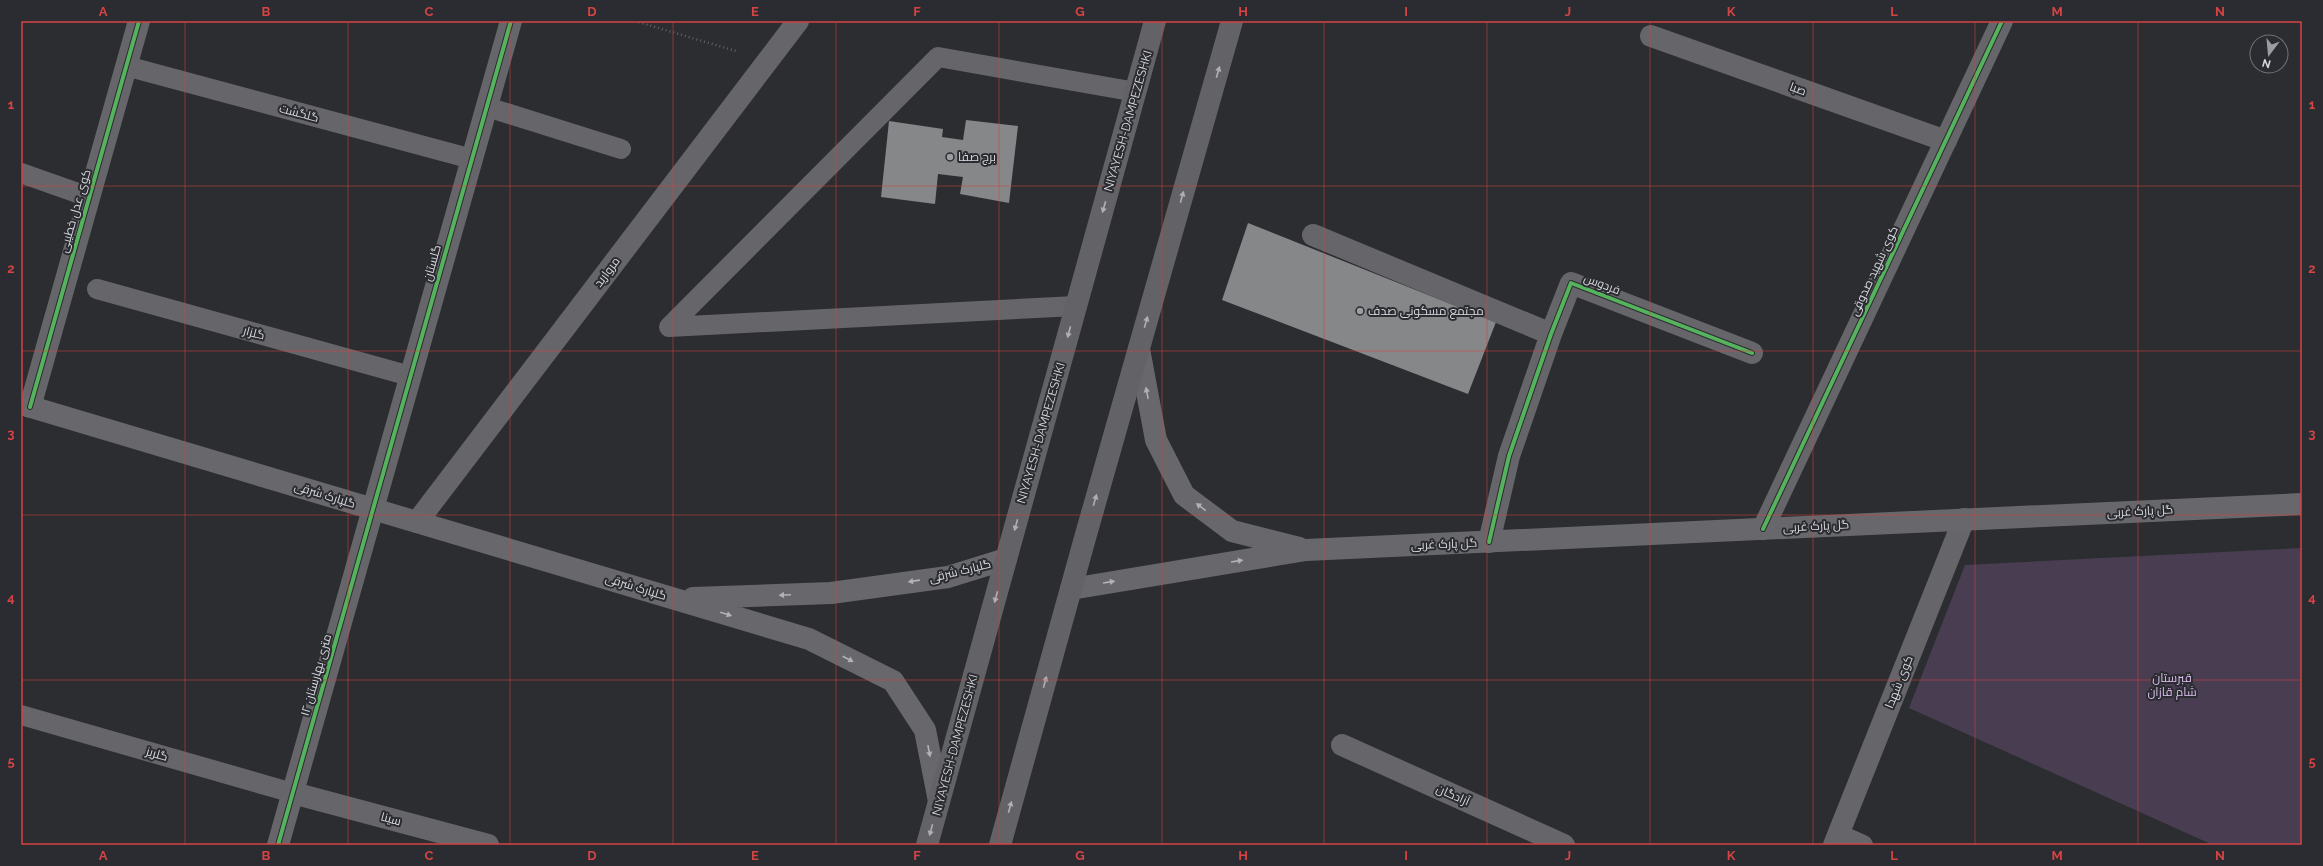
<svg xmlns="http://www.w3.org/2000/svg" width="2323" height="866" viewBox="0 0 2323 866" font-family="Raleway,Cairo,sans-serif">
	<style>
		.green { fill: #493d51 }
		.building { fill: #868789 }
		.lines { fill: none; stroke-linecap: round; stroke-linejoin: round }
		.path { stroke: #636366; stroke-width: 2.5; stroke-dasharray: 1 3; stroke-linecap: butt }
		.lane { stroke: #66656a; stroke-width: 20 }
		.street { stroke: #66656a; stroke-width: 22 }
		.secondary { stroke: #68686c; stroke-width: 22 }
		.highway { stroke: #636367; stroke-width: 22 }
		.cycleway-casing { stroke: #2b2c31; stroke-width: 6 }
		.cycleway { stroke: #56b35d; stroke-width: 4 }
		.oneway { fill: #b0b0b4 }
		.oneway2 { fill: #b1b2b6 }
		.grid { fill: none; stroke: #d64343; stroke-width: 1; stroke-opacity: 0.55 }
		.poi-dot { fill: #9c9da1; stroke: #2b2c31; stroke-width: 1.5 }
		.labels { text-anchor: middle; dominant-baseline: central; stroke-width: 4; stroke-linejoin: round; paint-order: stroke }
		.street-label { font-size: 12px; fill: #d9dade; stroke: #2b2c31 }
		.poi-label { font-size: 12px; fill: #d9dade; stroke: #2b2c31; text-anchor: start }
		.park-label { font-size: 12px; fill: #ddbeee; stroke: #2b2c31 }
		.neatline { fill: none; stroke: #d64343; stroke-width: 1.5 }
		.grid-label { font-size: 13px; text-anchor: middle; font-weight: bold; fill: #d64343 }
	</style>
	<rect width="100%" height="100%" fill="#2c2d30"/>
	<path class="green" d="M2302,548V845H2213L1909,708L1965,565Z"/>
	<path class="building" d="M966,120L1018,126L1009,203L960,194L963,177L938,174L935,204L881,197L889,121L943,129L942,137L963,140Z
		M1248,223L1496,322L1468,394L1222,300Z"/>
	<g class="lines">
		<path class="path" d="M635,21L736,51"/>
		<path class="lane" d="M126,66L472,159
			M487,107L621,149
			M21,173L89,197
			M97,289L410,376
			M1076,306L669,327L938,57L1136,92
			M21,715L293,793
			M1838,834L1863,845"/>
		<path class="street" d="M1651,36L1946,141
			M1313,235L1551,334
			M30,407L139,21
			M417,522L798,21
			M1763,529L2002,21
			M1489,542L1509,456L1551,334L1571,283L1752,353
			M1342,745L1564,845
			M293,793L488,845
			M278,845L511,21
			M1834,845L1964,519"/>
		<path class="secondary" d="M1139,349L1156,440L1184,495L1232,531L1299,548
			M21,404L809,639L893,681L925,730L939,801
			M1071,589L1306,550L2302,504
			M693,598L831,593L948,577L1006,559"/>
		<path class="highway" d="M927,845L1155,21
			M1000,845L1085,538L1232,21"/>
		<g class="cycleway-casing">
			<path id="cycleway" d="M30,407L139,21
				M1763,529L2002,21
				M1489,542L1509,456L1551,334L1571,283L1752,353
				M278,845L511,21"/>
		</g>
		<use href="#cycleway" class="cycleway"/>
	</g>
	<defs><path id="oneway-solid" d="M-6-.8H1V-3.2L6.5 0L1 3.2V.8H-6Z"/></defs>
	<g class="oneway">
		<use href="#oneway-solid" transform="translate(1218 72) rotate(-74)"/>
		<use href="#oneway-solid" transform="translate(1182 197) rotate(-74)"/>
		<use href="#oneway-solid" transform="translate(1104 207) rotate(106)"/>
		<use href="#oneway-solid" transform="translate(1146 322) rotate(-74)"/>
		<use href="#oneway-solid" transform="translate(1069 332) rotate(105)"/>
		<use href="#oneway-solid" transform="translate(1095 500) rotate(-74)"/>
		<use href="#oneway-solid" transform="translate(1016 525) rotate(105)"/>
		<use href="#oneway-solid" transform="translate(996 597) rotate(105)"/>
		<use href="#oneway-solid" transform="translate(1045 682) rotate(-75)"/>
		<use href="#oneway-solid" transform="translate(1010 807) rotate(-75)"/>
		<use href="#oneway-solid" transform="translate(931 830) rotate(105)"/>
	</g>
	<g class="oneway2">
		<use href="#oneway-solid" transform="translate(1147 393) rotate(-101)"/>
		<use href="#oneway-solid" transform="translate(1201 507) rotate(-143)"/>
		<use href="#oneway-solid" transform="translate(1237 561) rotate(-9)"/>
		<use href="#oneway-solid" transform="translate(914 581) rotate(172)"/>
		<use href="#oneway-solid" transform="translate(1109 582) rotate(-9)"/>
		<use href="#oneway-solid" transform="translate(785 595) rotate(178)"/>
		<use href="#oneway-solid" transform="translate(726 614) rotate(17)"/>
		<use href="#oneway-solid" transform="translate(848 659) rotate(27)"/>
		<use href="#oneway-solid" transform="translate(929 751) rotate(79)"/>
	</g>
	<path class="grid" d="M185,21V845M348,21V845M510,21V845M673,21V845M836,21V845M999,21V845M1162,21V845M1324,21V845M1487,21V845M1650,21V845M1813,21V845M1975,21V845M2138,21V845M21,186H2302M21,351H2302M21,515H2302M21,680H2302"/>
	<g class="poi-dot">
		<circle cx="950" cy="157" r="4"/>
		<circle cx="1360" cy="311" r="4"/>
	</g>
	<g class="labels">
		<g class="street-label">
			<text transform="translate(1798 89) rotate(20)">صبا</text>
			<text transform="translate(299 113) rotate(15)">گلگشت</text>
			<text transform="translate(1128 121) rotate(-74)">NIYAYESH-DAMPEZESHKI</text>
			<text transform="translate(75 211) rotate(-74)">کوی عدل خطیبی</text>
			<text transform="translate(432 263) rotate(-74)">گلستان</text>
			<text transform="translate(1874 271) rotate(-65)">کوی شهید صدوقی</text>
			<text transform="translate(607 272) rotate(-53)">مروارید</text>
			<text transform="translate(1602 284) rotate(21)">فردوس</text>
			<text transform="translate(254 333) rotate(15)">گلزار</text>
			<text transform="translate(1041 433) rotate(-74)">NIYAYESH-DAMPEZESHKI</text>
			<text transform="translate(325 495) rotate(17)">گلپارک شرقی</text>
			<text transform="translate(2140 511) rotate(-3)">گل پارک غربی</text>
			<text transform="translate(1816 526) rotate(-3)">گل پارک غربی</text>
			<text transform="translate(1444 544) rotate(-2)">گل پارک غربی</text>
			<text transform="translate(960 571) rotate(-14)">گلپارک شرقی</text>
			<text transform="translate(636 587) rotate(17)">گلپارک شرقی</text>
			<text transform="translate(316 675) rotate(-74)">۱۲ متری بهارستان</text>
			<text transform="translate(1899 682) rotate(-68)">کوی شهدا</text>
			<text transform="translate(955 745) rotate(-75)">NIYAYESH-DAMPEZESHKI</text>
			<text transform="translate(157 754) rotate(16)">گلریز</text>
			<text transform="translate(1453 795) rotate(24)">آزادگان</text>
			<text transform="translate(391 819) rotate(15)">سینا</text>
		</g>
		<g class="poi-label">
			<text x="958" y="157">برج صفا</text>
			<text x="1368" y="311">مجتمع مسکونی صدف</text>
		</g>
		<g class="park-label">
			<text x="2172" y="678">قبرستان<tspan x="2172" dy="14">شام قازان</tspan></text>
		</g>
	</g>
	<rect width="2323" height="866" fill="none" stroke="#2b2c31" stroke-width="44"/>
	<g transform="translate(2269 54) rotate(196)"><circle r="19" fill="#2b2c31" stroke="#717276"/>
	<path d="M0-3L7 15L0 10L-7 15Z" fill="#9c9da1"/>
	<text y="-6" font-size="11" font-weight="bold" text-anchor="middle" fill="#d9dade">N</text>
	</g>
	<rect x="22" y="22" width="2279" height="822" class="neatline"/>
	<g class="grid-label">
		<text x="103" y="16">A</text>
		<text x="266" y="16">B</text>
		<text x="429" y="16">C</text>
		<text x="592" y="16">D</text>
		<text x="755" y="16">E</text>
		<text x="917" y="16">F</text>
		<text x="1080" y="16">G</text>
		<text x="1243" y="16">H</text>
		<text x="1406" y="16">I</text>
		<text x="1568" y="16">J</text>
		<text x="1731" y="16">K</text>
		<text x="1894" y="16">L</text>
		<text x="2057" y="16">M</text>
		<text x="2220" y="16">N</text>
		<text x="11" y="109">1</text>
		<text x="2312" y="109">1</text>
		<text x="11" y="273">2</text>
		<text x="2312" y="273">2</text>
		<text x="11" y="438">3</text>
		<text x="2312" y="438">3</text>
		<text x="11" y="602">4</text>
		<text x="2312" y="602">4</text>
		<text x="11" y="766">5</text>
		<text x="2312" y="766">5</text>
		<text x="103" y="860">A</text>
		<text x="266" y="860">B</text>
		<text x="429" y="860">C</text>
		<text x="592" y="860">D</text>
		<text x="755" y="860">E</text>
		<text x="917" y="860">F</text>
		<text x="1080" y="860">G</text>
		<text x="1243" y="860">H</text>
		<text x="1406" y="860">I</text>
		<text x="1568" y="860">J</text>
		<text x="1731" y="860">K</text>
		<text x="1894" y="860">L</text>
		<text x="2057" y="860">M</text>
		<text x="2220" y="860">N</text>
	</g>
</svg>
